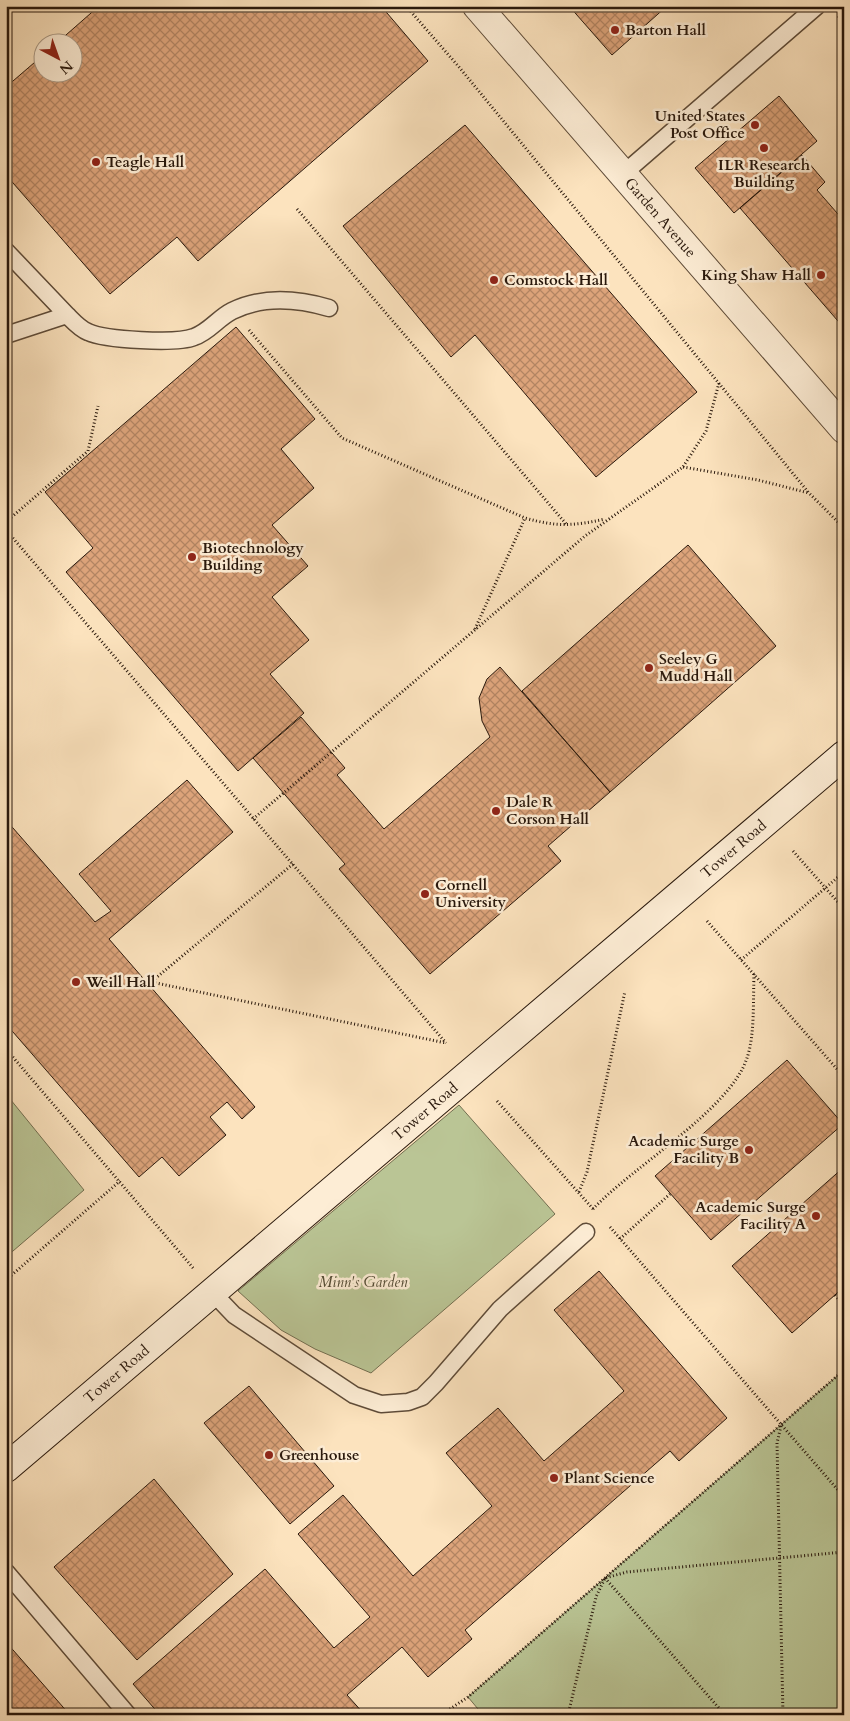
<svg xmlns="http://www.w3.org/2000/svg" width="850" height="1721" viewBox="0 0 850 1721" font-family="Cardo,serif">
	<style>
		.green { fill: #bac595; stroke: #726e50 }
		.building { fill: url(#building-cross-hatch); stroke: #29180c }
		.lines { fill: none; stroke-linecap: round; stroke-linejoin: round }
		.lane-casing { stroke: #5e4b38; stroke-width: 19 }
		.street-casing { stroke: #5e4b38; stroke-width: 30 }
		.secondary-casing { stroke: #29180c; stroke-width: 30 }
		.path { stroke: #29180c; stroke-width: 3; stroke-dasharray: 1 2.5; stroke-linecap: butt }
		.lane { stroke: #fdedd5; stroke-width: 16 }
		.street { stroke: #fdedd5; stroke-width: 28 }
		.secondary { stroke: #fdedd5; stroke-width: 28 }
		.poi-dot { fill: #8f2418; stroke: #fdedd5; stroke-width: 2 }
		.labels { text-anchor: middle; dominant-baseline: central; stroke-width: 5; stroke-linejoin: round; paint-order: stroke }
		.poi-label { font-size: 15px; font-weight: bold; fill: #29180c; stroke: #fdedd5; text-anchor: start }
		.street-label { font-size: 15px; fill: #29180c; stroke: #fdedd5 }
		.park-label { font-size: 15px; font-style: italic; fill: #544c35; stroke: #fdedd5 }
	</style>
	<defs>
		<pattern id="building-cross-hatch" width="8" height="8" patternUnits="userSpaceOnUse" patternTransform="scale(1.25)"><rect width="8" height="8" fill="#dca37a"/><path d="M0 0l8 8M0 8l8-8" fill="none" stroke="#b28462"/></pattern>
	</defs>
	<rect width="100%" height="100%" fill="#fce3be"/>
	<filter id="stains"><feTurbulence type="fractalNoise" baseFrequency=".004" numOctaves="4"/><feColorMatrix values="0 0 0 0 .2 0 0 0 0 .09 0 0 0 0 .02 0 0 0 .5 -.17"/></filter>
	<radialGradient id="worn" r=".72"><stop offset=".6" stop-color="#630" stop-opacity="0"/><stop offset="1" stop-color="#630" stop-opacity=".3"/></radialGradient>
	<path class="green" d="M6,1094L84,1190L6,1257Z
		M459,1105L555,1214L371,1373L315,1349L281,1330L238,1291Z
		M844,1370V1715H483L468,1697Z"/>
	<path class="building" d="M99,6H381L428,61L198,261L177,237L110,294L6,175V87L42,56V72H72V42H58Z
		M569,6H667L612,55Z
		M779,96L817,141L734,213L695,168Z
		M465,125L697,392L596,477L475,335L451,357L343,226Z
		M802,155L825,182L817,190L844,221V328L740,208Z
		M236,327L315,419L281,449L314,488L272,525L308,566L272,597L309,640L270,674L304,713L238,771L66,572L93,548L45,492Z
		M688,545L776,646L610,792L522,691Z
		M500,667L610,792L548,846L561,861L430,974L339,869L345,864L253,758L301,717L345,768L337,775L384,829L490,737L482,721L479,698L487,679Z
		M187,780L233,832L109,939L255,1107L242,1119L227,1102L210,1117L226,1135L179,1176L162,1157L139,1177L6,1024V820L95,922L111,911L79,874Z
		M787,1060L843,1124L711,1240L655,1176Z
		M844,1167V1287L792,1333L732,1266Z
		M599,1271L727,1418L679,1461L670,1451L465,1630L472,1639L428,1677L402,1647L347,1695L365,1715H160L133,1684L265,1569L334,1648L370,1617L298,1534L343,1495L413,1576L492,1506L446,1453L498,1408L544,1461L624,1391L554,1310Z
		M249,1386L334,1486L290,1524L204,1423Z
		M154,1479L233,1574L137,1660L54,1567Z
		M6,1642L70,1715H6Z"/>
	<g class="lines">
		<g class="lane-casing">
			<path id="lane" d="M623,174L817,6
				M6,251L67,315
				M6,335L67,315C73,321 80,329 88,332C105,340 177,344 194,337C209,332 218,318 232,311C262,296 298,299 329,308
				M213,1293L234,1315L354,1395L381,1404L408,1402L422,1397L436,1383L500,1309L586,1232
				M6,1572L128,1715"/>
		</g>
		<g class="street-casing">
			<g id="street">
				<path id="s1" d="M477,6L844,429"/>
			</g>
		</g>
		<g class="secondary-casing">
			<g id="secondary">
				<path id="s2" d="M6,1468L844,755"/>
			</g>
		</g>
		<path class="path" d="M406,6L459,67L809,493L844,528
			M838,16L844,23
			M297,209L567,525
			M249,330L342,438L525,518C556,527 574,526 605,519
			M683,467L758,480L809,493
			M6,522L88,451L98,406
			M6,530L446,1043
			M475,629L525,518
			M253,819L585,536L683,467L706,431L719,383
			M793,851L844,909
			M293,864L151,982L446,1043
			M707,921L844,1077
			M741,960L844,872
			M6,1049L194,1269
			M497,1101L594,1210
			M579,1192L587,1172L625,991
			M593,1209C632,1167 730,1110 747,1058C755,1035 753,999 754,974
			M610,1227L844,1497
			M620,1239L670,1194
			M6,1280L120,1181
			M835,1295L844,1306
			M781,1426L777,1443L783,1715
			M605,1578L725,1715
			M441,1715L468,1697L844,1370
			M568,1715L596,1597L605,1578L627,1572L844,1552"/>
		<use href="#lane" class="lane"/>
		<use href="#street" class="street"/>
		<use href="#secondary" class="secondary"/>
	</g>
	<g class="poi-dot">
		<circle cx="615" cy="30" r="5"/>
		<circle cx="755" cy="125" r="5"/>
		<circle cx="764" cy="148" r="5"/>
		<circle cx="96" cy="162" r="5"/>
		<circle cx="821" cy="275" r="5"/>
		<circle cx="494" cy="280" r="5"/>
		<circle cx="192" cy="557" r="5"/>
		<circle cx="649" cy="668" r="5"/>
		<circle cx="496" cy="811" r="5"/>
		<circle cx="425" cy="894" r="5"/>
		<circle cx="76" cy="982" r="5"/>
		<circle cx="749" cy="1150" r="5"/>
		<circle cx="816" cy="1216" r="5"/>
		<circle cx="269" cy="1455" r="5"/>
		<circle cx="554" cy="1478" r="5"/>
	</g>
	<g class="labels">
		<g class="poi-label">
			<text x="625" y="30">Barton Hall</text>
			<text x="745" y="116" text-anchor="end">United States<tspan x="745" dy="17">Post Office</tspan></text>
			<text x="106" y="162">Teagle Hall</text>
			<text x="764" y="165" text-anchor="middle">ILR Research<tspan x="764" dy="17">Building</tspan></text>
			<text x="811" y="275" text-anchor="end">King Shaw Hall</text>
			<text x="504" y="280">Comstock Hall</text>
			<text x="202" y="548">Biotechnology<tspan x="202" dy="17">Building</tspan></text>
			<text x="659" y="659">Seeley G<tspan x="659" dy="17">Mudd Hall</tspan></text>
			<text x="506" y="802">Dale R<tspan x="506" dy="17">Corson Hall</tspan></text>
			<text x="435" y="885">Cornell<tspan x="435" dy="17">University</tspan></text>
			<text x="86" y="982">Weill Hall</text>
			<text x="739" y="1141" text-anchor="end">Academic Surge<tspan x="739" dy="17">Facility B</tspan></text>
			<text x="806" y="1207" text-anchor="end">Academic Surge<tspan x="806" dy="17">Facility A</tspan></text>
			<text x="279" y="1455">Greenhouse</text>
			<text x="564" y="1478">Plant Science</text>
		</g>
		<g class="street-label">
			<text stroke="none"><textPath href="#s1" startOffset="280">Garden Avenue</textPath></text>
			<text stroke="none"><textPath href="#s2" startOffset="955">Tower Road</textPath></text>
			<text stroke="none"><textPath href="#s2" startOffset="550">Tower Road</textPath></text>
			<text stroke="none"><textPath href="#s2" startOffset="145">Tower Road</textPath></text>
		</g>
		<g class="park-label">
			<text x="363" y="1282">Minn's Garden</text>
		</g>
	</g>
	<rect width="850" height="1721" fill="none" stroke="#fce3be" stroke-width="25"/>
	<rect x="8" y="8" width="835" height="1706" fill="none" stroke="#29180c" stroke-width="2.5"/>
	<rect x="12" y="12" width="825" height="1696" fill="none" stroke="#29180c"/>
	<g transform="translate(58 58) rotate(139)"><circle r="24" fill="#fdedd5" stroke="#a89885"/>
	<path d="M0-4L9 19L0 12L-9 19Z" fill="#8f2418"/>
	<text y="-8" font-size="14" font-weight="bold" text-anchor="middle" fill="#29180c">N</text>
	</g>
	<rect width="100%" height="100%" filter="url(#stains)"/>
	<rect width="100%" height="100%" fill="url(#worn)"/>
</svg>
